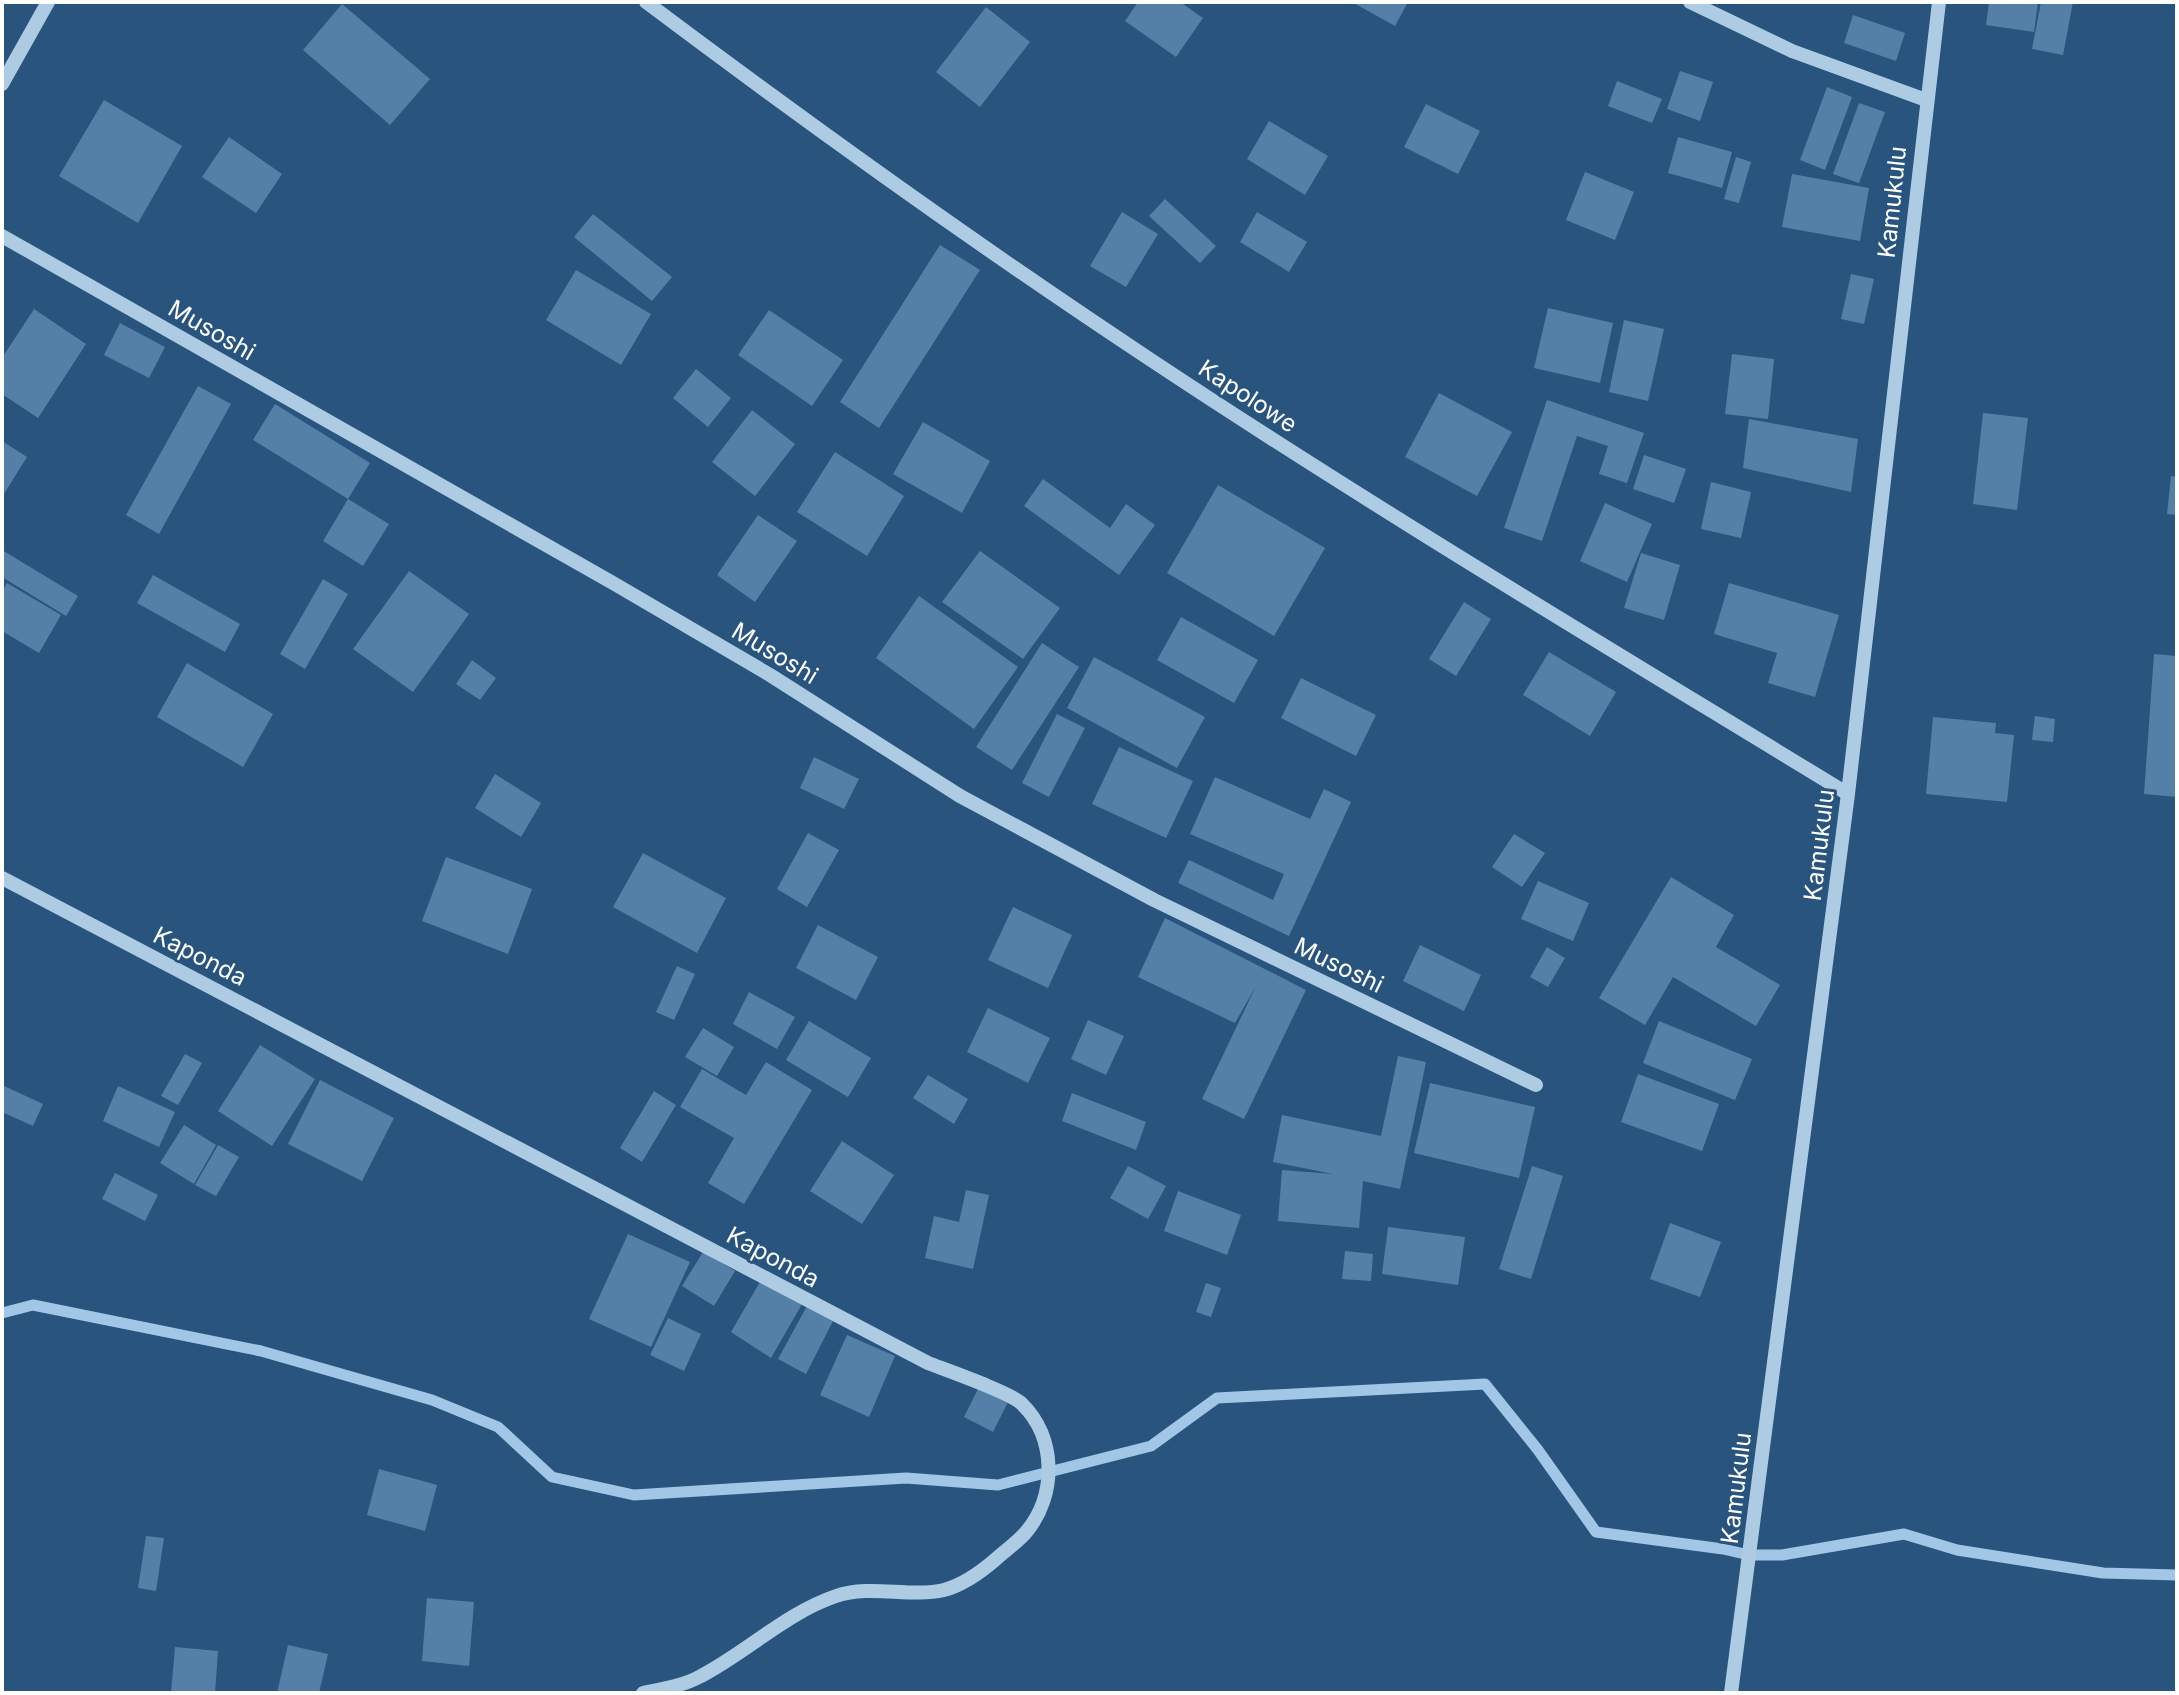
<svg xmlns="http://www.w3.org/2000/svg" width="2179" height="1695" viewBox="0 0 2179 1695" font-family="Inter,sans-serif">
	<style>
		.lines { fill: none; stroke-linecap: round; stroke-linejoin: round }
		.stream { stroke: #a2c6e5; stroke-width: 11 }
		.building { fill: #5480a8 }
		.minor { stroke: #aecbe4; stroke-width: 14 }
		.labels { text-anchor: middle; dominant-baseline: central; stroke-width: 6; stroke-linejoin: round; paint-order: stroke }
		.street-label { font-size: 24px; fill: #fff; stroke: #28547d }
	</style>
	<rect width="100%" height="100%" fill="#28547d"/>
	<g class="lines">
		<path class="stream" d="M2,1313L33,1305L261,1351L432,1400L498,1427L552,1477L634,1495L906,1478L998,1485L1151,1446L1217,1398L1485,1384L1538,1450L1596,1532L1723,1549L1749,1555H1782L1904,1534L1957,1550L2103,1573L2177,1575"/>
	</g>
	<path class="building" d="M1138,2H1180L1203,18L1176,57L1125,21Z
		M1352,2H1408L1395,26Z
		M1989,2H2038L2034,32L1986,25Z
		M2041,2H2073L2063,55L2032,49Z
		M342,4L430,79L390,125L303,50Z
		M986,7L1030,42L980,107L936,72Z
		M1853,15L1905,33L1896,61L1844,43Z
		M1680,71L1713,82L1700,121L1667,109Z
		M1617,81L1662,99L1652,123L1608,106Z
		M1827,87L1852,97L1825,170L1800,160Z
		M104,100L182,146L138,223L59,176Z
		M1859,103L1885,112L1859,183L1833,174Z
		M1426,104L1480,131L1458,174L1404,147Z
		M1269,121L1328,156L1305,195L1247,159Z
		M229,137L282,174L256,213L202,177Z
		M1678,137L1732,152L1722,188L1668,173Z
		M1736,157L1751,162L1739,203L1724,199Z
		M1585,172L1634,192L1615,240L1566,220Z
		M1792,174L1869,188L1860,241L1782,227Z
		M1165,199L1216,246L1200,263L1149,216Z
		M1122,212L1158,234L1126,287L1090,266Z
		M1257,212L1307,242L1289,272L1240,242Z
		M593,214L672,277L652,301L574,237Z
		M940,245L980,270L879,428L840,402Z
		M576,270L651,314L621,365L546,320Z
		M1851,274L1874,279L1864,324L1841,319Z
		M1548,308L1613,323L1600,383L1534,368Z
		M34,309L86,344L38,418L2,394V358Z
		M769,310L843,360L812,406L738,355Z
		M1624,320L1664,329L1648,401L1609,392Z
		M120,323L165,347L149,378L104,355Z
		M1732,354L1774,359L1768,419L1725,414Z
		M696,369L731,398L708,427L673,398Z
		M198,386L231,404L159,534L126,515Z
		M1439,393L1512,432L1477,496L1405,457Z
		M1547,400L1644,433L1627,483L1599,474L1608,446L1577,436L1542,541L1504,528Z
		M275,404L370,463L348,499L253,440Z
		M752,410L795,444L755,496L712,462Z
		M1983,413L2028,418L2017,510L1973,504Z
		M1749,419L1858,439L1851,492L1743,468Z
		M923,422L990,461L962,513L893,474Z
		M2,441L27,457L2,497Z
		M835,452L904,496L867,556L797,512Z
		M1644,455L1686,469L1674,503L1633,489Z
		M2171,476L2177,477V515L2167,514Z
		M1043,479L1110,528L1126,504L1155,525L1119,575L1024,506Z
		M1711,482L1751,492L1741,538L1701,529Z
		M1218,485L1325,548L1274,636L1167,573Z
		M348,499L389,524L363,566L323,541Z
		M1605,503L1652,524L1627,582L1580,561Z
		M758,515L797,541L755,602L717,575Z
		M2,550L78,596L66,616L2,577Z
		M980,551L1060,608L1023,659L942,602Z
		M1641,553L1680,565L1664,620L1624,608Z
		M409,571L469,614L413,692L353,649Z
		M153,575L240,624L225,652L137,603Z
		M323,579L348,594L305,669L280,654Z
		M7,583L61,615L39,653L2,631V591Z
		M1729,583L1839,615L1815,697L1768,683L1777,653L1714,634Z
		M919,596L1018,667L974,729L876,658Z
		M1464,602L1491,619L1456,676L1429,659Z
		M1181,617L1258,660L1234,703L1157,660Z
		M1042,643L1079,667L1012,770L976,747Z
		M1549,652L1616,692L1590,736L1523,695Z
		M2154,654L2177,656V797L2144,794Z
		M1094,657L1205,717L1177,768L1067,708Z
		M472,660L496,678L480,700L456,684Z
		M187,663L273,714L243,767L157,717Z
		M1301,678L1376,715L1356,756L1281,718Z
		M1057,714L1085,728L1049,797L1022,783Z
		M2035,716L2055,719L2053,742L2032,740Z
		M1933,717L1996,723L1995,733L2014,735L2007,802L1926,794Z
		M1119,747L1193,781L1166,838L1092,804Z
		M814,757L859,779L844,809L800,788Z
		M495,774L541,803L521,837L475,808Z
		M1215,777L1310,819L1324,789L1351,802L1289,936L1178,883L1189,860L1273,900L1284,874L1190,834Z
		M808,833L839,850L807,907L777,889Z
		M1514,834L1545,853L1522,887L1492,867Z
		M643,853L726,898L697,953L613,907Z
		M446,857L532,889L508,954L422,921Z
		M1671,877L1734,915L1716,947L1780,985L1756,1026L1673,977L1645,1025L1599,998Z
		M1538,881L1589,903L1573,941L1521,919Z
		M1013,907L1072,935L1048,988L988,960Z
		M1165,918L1306,990L1244,1119L1202,1099L1256,986L1235,1023L1138,977Z
		M818,925L878,957L856,1000L796,968Z
		M1420,945L1481,975L1464,1011L1403,981Z
		M1547,947L1565,958L1548,987L1530,977Z
		M677,966L695,974L674,1020L656,1012Z
		M749,992L795,1017L777,1049L733,1024Z
		M988,1008L1050,1038L1028,1083L967,1052Z
		M1088,1020L1124,1036L1106,1075L1071,1059Z
		M809,1021L871,1058L848,1097L786,1060Z
		M1659,1021L1752,1059L1735,1100L1643,1063Z
		M703,1028L734,1047L717,1076L685,1057Z
		M260,1045L315,1079L272,1146L218,1111Z
		M185,1054L202,1063L178,1105L161,1096Z
		M1398,1056L1426,1062L1400,1189L1363,1181L1359,1228L1278,1221L1282,1170L1333,1174L1273,1162L1282,1115L1381,1136Z
		M766,1062L812,1090L744,1204L708,1183L734,1138L680,1107L702,1069L746,1095Z
		M1638,1074L1719,1104L1702,1151L1621,1122Z
		M928,1075L968,1099L954,1124L913,1098Z
		M320,1080L394,1118L362,1181L288,1144Z
		M1430,1083L1535,1107L1519,1178L1414,1153Z
		M2,1085L43,1104L33,1126L2,1112Z
		M118,1086L175,1112L159,1147L103,1121Z
		M654,1091L676,1105L642,1162L620,1148Z
		M1072,1093L1146,1122L1136,1150L1062,1121Z
		M184,1125L216,1145L194,1184L160,1163Z
		M842,1141L894,1175L862,1224L810,1191Z
		M218,1145L239,1157L216,1196L195,1185Z
		M1128,1166L1166,1186L1148,1219L1110,1198Z
		M1532,1166L1563,1176L1531,1279L1499,1269Z
		M115,1173L158,1195L145,1221L102,1199Z
		M966,1190L989,1195L973,1269L925,1258L934,1216L959,1222Z
		M1178,1191L1241,1215L1227,1255L1164,1231Z
		M1670,1223L1721,1242L1700,1297L1650,1279Z
		M1388,1227L1465,1237L1458,1285L1382,1274Z
		M628,1234L690,1262L651,1347L589,1319Z
		M1345,1251L1373,1254L1371,1281L1342,1279Z
		M703,1252L735,1271L714,1306L682,1286Z
		M760,1282L802,1304L771,1358L731,1332Z
		M1206,1283L1221,1288L1211,1317L1196,1312Z
		M807,1306L833,1321L806,1374L778,1359Z
		M668,1318L701,1334L684,1371L650,1355Z
		M847,1335L895,1356L869,1417L820,1395Z
		M979,1387L1008,1402L993,1432L964,1417Z
		M379,1469L437,1485L425,1531L367,1515Z
		M146,1536L164,1538L156,1591L138,1588Z
		M427,1598L474,1602L469,1666L422,1661Z
		M288,1645L328,1654L319,1693H277Z
		M175,1647L218,1651L215,1693H171Z"/>
	<g class="lines">
		<path class="minor" d="M646,2C810,125 977,245 1148,358C1377,510 1614,651 1848,794
			M1690,2L1792,51L1926,100
			M2,84L48,2
			M2,236L613,583L770,675L960,796L1154,900L1536,1085
			M2,878L928,1363C946,1370 1012,1393 1022,1404C1056,1437 1057,1494 1027,1531C1019,1541 1006,1550 996,1559C981,1572 963,1585 944,1590C909,1598 871,1584 836,1596C786,1613 747,1652 701,1676C683,1686 662,1689 643,1693
			M1731,1693L1848,794L1939,2"/>
	</g>
	<g class="labels">
		<g class="street-label">
			<text transform="translate(1892 202) rotate(-84)">Kamukulu</text>
			<text transform="translate(212 330) rotate(30)">Musoshi</text>
			<text transform="translate(1248 396) rotate(33)">Kapolowe</text>
			<text transform="translate(775 653) rotate(31)">Musoshi</text>
			<text transform="translate(1819 845) rotate(-83)">Kamukulu</text>
			<text transform="translate(200 956) rotate(27)">Kaponda</text>
			<text transform="translate(1339 965) rotate(26)">Musoshi</text>
			<text transform="translate(773 1257) rotate(28)">Kaponda</text>
			<text transform="translate(1736 1488) rotate(-83)">Kamukulu</text>
		</g>
	</g>
	<rect width="2179" height="1695" fill="none" stroke="#ffffff" stroke-width="8"/>
</svg>
